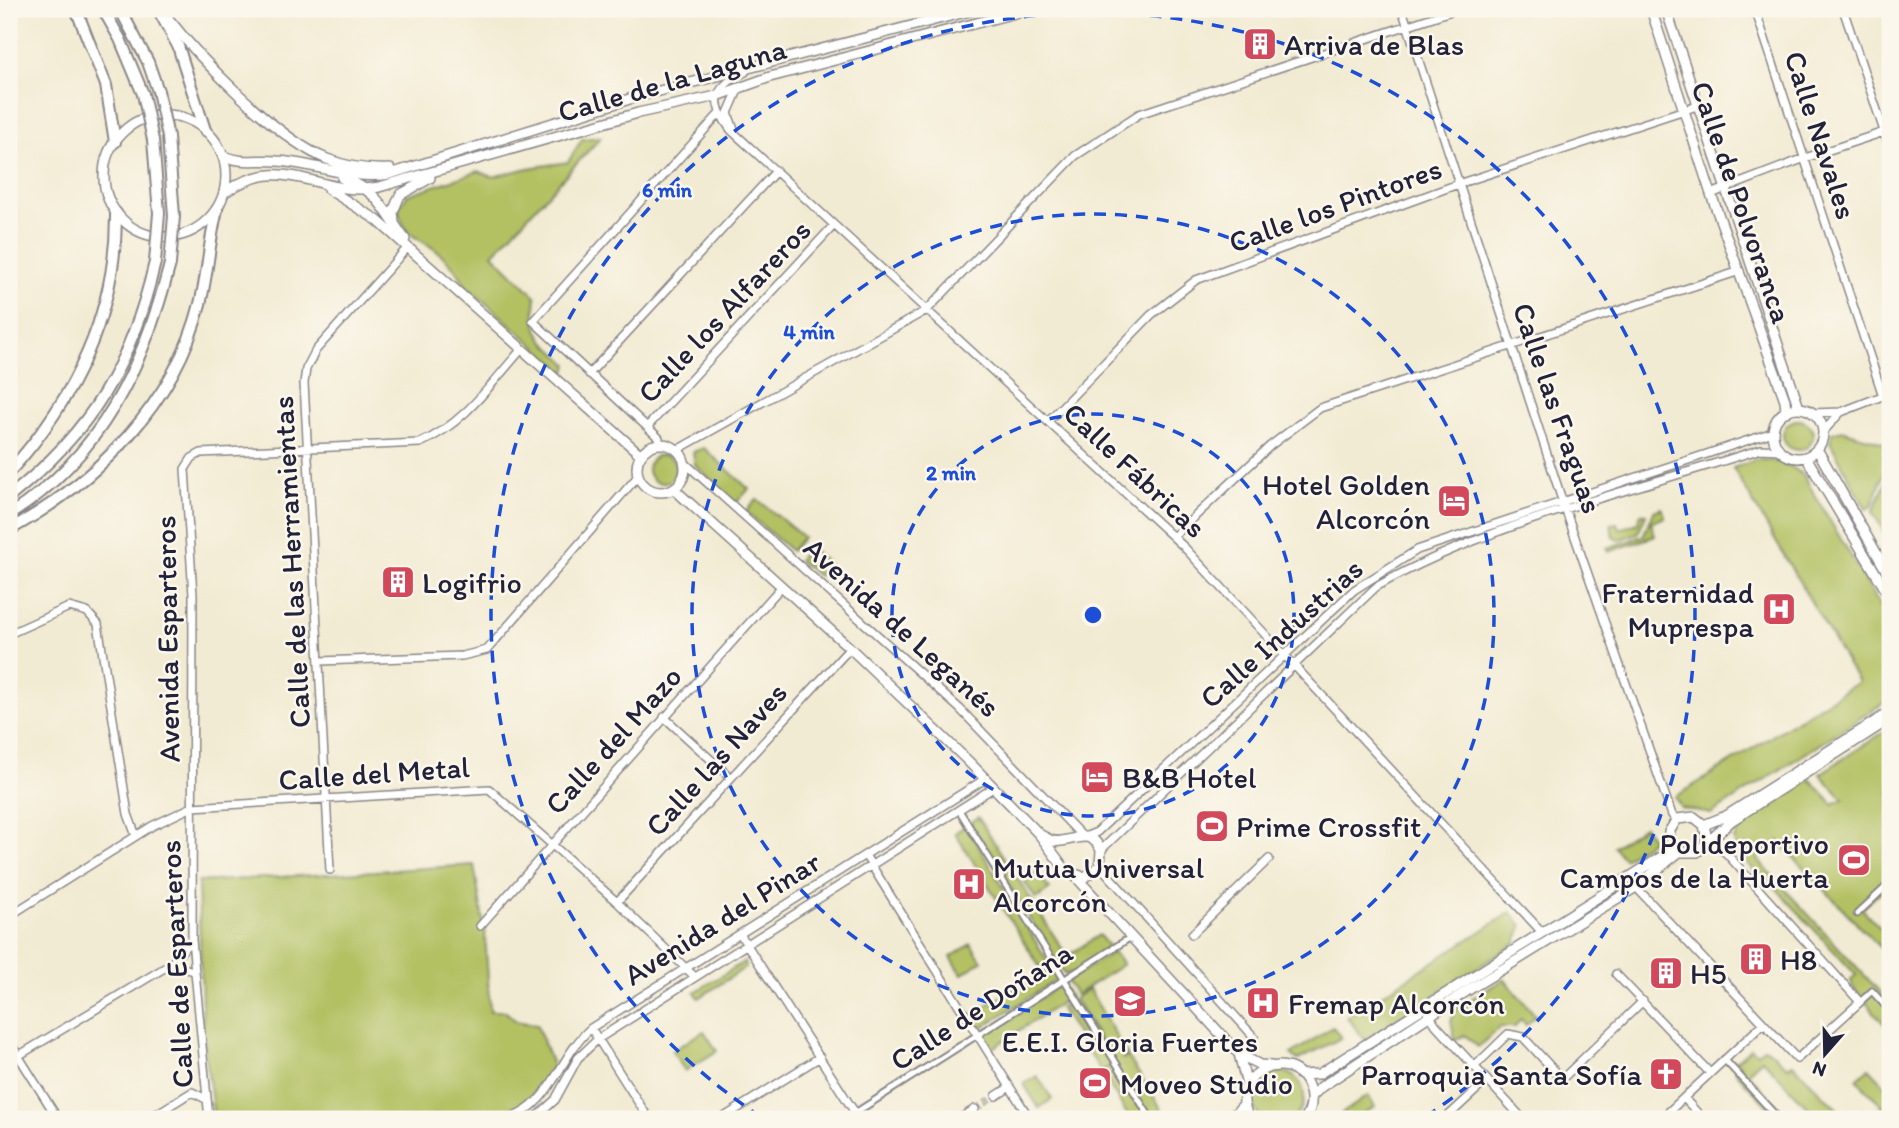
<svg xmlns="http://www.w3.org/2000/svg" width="1899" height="1128" viewBox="0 0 1899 1128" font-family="Itim,sans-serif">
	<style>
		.green { fill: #b3c164; stroke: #6a7250; stroke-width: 2 }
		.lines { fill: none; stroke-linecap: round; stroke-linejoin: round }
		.minor-tunnel { stroke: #c8c3b5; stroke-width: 7; stroke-dasharray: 7 3.5; stroke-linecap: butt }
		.pedestrian-casing { stroke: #8a8687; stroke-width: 9 }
		.minor-casing { stroke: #8a8687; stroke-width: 10 }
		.tertiary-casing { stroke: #8a8687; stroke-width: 12 }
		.trunk-casing { stroke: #8a8687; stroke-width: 14 }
		.pedestrian { stroke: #fff; stroke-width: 5 }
		.minor { stroke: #fff; stroke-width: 7 }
		.tertiary { stroke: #fff; stroke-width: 9 }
		.trunk { stroke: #fff; stroke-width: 10 }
		.trunk-bridge-casing { stroke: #8a8687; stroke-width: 14; stroke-linecap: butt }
		.trunk-bridge { stroke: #fff; stroke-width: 10 }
		.ring { fill: none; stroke: #1d4ed8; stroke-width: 3.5; stroke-dasharray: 12 9 }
		.labels { text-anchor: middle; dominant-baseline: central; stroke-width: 5; stroke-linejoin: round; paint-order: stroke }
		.poi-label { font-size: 30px; fill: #22223b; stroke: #fbf7ec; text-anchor: start }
		.street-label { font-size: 30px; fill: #22223b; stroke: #fbf7ec }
		.centre { fill: #1d4ed8; stroke: #fbf7ec; stroke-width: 3.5 }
		.ring-label { font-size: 21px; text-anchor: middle; font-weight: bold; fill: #1d4ed8; stroke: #fbf7ec; stroke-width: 5; stroke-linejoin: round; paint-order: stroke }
	</style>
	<rect width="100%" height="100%" fill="#fbf7ec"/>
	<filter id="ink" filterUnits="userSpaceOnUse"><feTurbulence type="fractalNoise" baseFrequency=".0143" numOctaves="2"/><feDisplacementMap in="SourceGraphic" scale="14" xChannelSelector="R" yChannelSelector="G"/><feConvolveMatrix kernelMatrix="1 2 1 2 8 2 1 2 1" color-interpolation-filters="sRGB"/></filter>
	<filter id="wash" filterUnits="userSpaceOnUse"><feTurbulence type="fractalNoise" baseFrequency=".00686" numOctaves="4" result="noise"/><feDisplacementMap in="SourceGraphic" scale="28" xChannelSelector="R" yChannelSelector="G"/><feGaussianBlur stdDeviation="1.57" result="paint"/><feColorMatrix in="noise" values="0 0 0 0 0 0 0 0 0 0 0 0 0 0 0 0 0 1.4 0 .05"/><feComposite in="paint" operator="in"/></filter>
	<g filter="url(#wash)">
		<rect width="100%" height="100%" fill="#f2ebd3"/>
		<path class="green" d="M601,137L493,254L536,297C531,335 542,339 568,364L566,373L466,286C459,272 451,262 438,252C419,236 405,240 398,209L407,195L479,171L492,177L528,168L568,162L582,139Z
			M1783 435a15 15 0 1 1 30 0a15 15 0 1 1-30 0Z
			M1842,430L1890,445V457L1872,506L1866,509L1830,442L1832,433Z
			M704,448L749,489L736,503L695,465L693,452Z
			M648 469a14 14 0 1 1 28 0a14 14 0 1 1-28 0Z
			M1758,459L1786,463L1803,475L1890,622V699L1711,814L1681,808L1675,797L1858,682L1733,468Z
			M1890,473V543L1873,512Z
			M757,499L803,537L791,551L746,512Z
			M1662,508L1665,517L1651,523L1655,536L1608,552L1607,548L1643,536L1654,511Z
			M1641,513L1646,514L1638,533L1618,540L1613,537L1611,524L1617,523L1620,529L1638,523Z
			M809,546L828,564L818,576L798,560Z
			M1890,728V883L1862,909L1890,938V958L1778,841L1757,859L1890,1003V1031L1852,986L1851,980L1856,975L1763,874L1758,877L1736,849L1734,839L1743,822L1810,779L1833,804L1843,799L1820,774Z
			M978,817L1067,956L1099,935L1109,947L1079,970L1065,975L970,823Z
			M966,825L1058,979L978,1030L969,1016L1043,972L955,833Z
			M1644,826L1653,840L1624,859L1614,847Z
			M474,865L485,933L490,1011H505L516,1021L537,1025L553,1068C523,1120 488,1115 435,1115L428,1119H214L203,1034L198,882Z
			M1035,872L1050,889L1036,899L1023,879Z
			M1511,912L1522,926L1516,943L1365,1040L1347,1017Z
			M971,944L982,961L962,974L951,957Z
			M1113,952L1123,964L1076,995L1067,981Z
			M744,962L746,967L699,998L695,992Z
			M1504,979L1536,1016L1526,1025L1521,1019L1515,1027H1500L1478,1047L1465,1035L1455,1041L1451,1020L1458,1007Z
			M1062,984L1070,997L991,1049L982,1035Z
			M1089,989L1127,1055L1122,1059L1128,1057L1168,1119H1151L1127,1083L1148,1119H1130L1102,1073L1109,1066L1101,1071L1060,1008L1073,1000L1114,1064L1075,998Z
			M1333,1027L1341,1038L1298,1060L1291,1054Z
			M704,1031L717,1051L685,1071L672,1051Z
			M1751,1048L1757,1053L1764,1048L1772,1052L1787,1067L1793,1064L1847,1119H1819L1762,1059L1747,1073L1790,1119H1779L1736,1072L1741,1066L1736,1061Z
			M1869,1068L1890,1090V1101L1883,1107L1857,1079Z
			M1252 1097a26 26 0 1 1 52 0a26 26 0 1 1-52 0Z
			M1037,1076L1052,1099L1039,1108L1024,1084Z
			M1368,1096L1375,1107L1355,1119H1344L1341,1114Z"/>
	</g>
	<g filter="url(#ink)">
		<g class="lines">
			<path class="minor-tunnel" d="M975,1109L996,1096"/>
			<g class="pedestrian-casing">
				<path id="pedestrian" d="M959,810L1151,1119
					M1857,914L1890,883
					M1860,1002L1872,991L1890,1011
					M1724,1059L1779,1119
					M855,1113L1131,937
					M1174,1119L1177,1118"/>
			</g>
			<g class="minor-casing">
				<path id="minor" d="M1402,9L1562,500L1672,815L1677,819
					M1755,9L1883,396
					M1843,9L1890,149
					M745,72C714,87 709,101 731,130L1184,547L1541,931
					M734,130L728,113L738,90
					M1711,194L1805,158L1890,130
					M589,374L776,171
					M1812,413L1841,412L1890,393
					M1049,420L1151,315L1196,280L1461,183L1697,106
					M647,427L834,225
					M1823,432L1841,412
					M658,444L659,438L533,321L719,114
					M677,450L927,310L1075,156L1139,114L1457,9
					M684,462L960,709L1081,835
					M1173,537L1270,446L1320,408L1740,271
					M9,634L69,607L87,612L98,624L128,814L136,836
					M320,661L462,656L487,650L638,476
					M664,717L730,777
					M1087,836L1097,832L1354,590L1417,550L1773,432
					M1101,850L1376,587C1490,522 1636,490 1761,449L1779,450
					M865,855L1030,1119
					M1100,866L1254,1037
					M330,870L304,383L306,369L316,350L408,247
					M1636,887L1797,1059L1860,1002L1726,853L1706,841
					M617,902L850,648
					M9,916L152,826L192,807L489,789L617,902L695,977
					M480,926L782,586
					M740,934L859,1119
					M1192,934L1269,859
					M171,964L191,940
					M1616,974L1710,1073
					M1427,1011L1436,1025L1523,1119
					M591,1028L649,1119
					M9,1041L58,1119
					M18,1056L171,964L193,971
					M1474,1067L1508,1034L1523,1037L1562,1079L1643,1001
					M996,1096L1010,1087
					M1684,1098L1703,1119
					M148,1119L192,1092L206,1099
					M209,1119L192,940L193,595L185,469L192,458L201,453L420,443C464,424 490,385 521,350
					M508,1119C553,1105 558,1057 591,1028L985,779
					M534,1119L555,1100L578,1058L598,1039L993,788
					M721,1119L820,1057
					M959,1119L975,1109
					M1445,1119L1486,1081
					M1661,1119L1763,1024"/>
			</g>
			<g class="tertiary-casing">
				<path id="tertiary" d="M1651,9L1711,194L1785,400L1786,412
					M1666,9L1799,408
					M167,17C200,59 278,140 327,159C347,167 368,170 390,169
					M104 176a61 61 0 1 1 122 0a61 61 0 1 1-122 0Z
					M223,156C242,164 258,159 277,161C317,163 350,181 390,174L636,97L977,9
					M342,178C380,191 383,210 405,239
					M328,189L377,220L641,455
					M225,192C287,150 319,199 379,187L638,113L717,96L770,77L1030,9
					M394,221L393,212L400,195L430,178
					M1773 433a25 25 0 1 1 50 0a25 25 0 1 1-50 0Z
					M637 468a24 24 0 1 1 48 0a24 24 0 1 1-48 0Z
					M1817,449L1890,577
					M1806,457L1890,597
					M674,489L850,648L968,761L1039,834L1067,872L1085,877L1100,866L1101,850C1091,829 1078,839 1061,841C1053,843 1046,838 1039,834
					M1704,825L1726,816L1890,712
					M1707,840L1704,825L1694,817L1677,819L1669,832L1672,846L1679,852H1697L1731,821L1890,719
					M1076,877L1239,1054L1260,1065L1271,1066
					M1239,1054L1247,1085
					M1300,1075L1319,1074L1666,854L1672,846
					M1311,1097L1321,1087L1470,989L1636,887L1679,852
					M1230,1119L1244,1104
					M1250,1119C1223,1074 1293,1043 1309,1088C1313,1099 1311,1110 1305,1119"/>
			</g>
			<g class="trunk-casing">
				<path id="trunk" d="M76,9L106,85L115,142
					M103,9L120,39L143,94
					M120,9L148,62L158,91
					M158,9L178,46L205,130
					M168,137L174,216
					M153,140L159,213
					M9,472C75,400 117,311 116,213
					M9,497C92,431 131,365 155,262
					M9,515C101,457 144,365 170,264
					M9,530C96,482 175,404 200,304C208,273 209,241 217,210"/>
			</g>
			<use href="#pedestrian" class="pedestrian"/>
			<use href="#minor" class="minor"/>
			<use href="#tertiary" class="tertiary"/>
			<use href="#trunk" class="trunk"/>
			<g class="trunk-bridge-casing">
				<path id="trunk-bridge" d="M158,91L168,137
					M143,94L153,140
					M155,262L159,213
					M170,264L174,216"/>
			</g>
			<use href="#trunk-bridge" class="trunk-bridge"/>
		</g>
	</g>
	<g class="ring">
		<circle cx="1093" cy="615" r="201"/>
		<circle cx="1093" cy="615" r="401"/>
		<path d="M761 1117A602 602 0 1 1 1425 1117"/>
	</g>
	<defs>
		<g id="building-square" transform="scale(1.75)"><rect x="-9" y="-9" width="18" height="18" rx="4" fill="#d1495b" stroke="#fbf7ec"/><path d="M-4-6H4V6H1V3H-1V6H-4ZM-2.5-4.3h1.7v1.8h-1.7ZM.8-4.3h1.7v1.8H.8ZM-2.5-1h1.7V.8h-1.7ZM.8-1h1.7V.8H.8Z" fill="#fff"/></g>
		<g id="hotel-square" transform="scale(1.75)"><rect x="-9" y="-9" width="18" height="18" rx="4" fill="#d1495b" stroke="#fbf7ec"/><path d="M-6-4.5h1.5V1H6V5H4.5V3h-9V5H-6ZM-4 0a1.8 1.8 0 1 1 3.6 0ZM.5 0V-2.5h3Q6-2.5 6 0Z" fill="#fff"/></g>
		<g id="hospital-square" transform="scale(1.75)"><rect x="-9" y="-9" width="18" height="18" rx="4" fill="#d1495b" stroke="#fbf7ec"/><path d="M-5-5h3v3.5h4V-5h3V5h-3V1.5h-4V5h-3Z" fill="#fff"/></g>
		<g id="stadium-square" transform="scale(1.75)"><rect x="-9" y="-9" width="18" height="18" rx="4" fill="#d1495b" stroke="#fbf7ec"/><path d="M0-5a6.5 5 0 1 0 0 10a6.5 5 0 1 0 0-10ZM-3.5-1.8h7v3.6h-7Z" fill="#fff"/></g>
		<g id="school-square" transform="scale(1.75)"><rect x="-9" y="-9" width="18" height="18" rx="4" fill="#d1495b" stroke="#fbf7ec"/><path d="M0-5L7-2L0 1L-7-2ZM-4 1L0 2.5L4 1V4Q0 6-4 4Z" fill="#fff"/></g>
		<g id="church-square" transform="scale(1.75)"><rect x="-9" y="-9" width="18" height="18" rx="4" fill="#d1495b" stroke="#fbf7ec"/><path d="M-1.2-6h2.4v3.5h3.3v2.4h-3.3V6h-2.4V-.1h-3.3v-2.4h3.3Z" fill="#fff"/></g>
	</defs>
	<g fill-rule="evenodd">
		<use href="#building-square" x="1260" y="44"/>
		<use href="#hotel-square" x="1454" y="501"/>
		<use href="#building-square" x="398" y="582"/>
		<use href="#hospital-square" x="1779" y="609"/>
		<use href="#hotel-square" x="1097" y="777"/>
		<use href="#stadium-square" x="1212" y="826"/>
		<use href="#stadium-square" x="1854" y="860"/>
		<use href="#hospital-square" x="969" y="884"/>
		<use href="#building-square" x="1756" y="959"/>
		<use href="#building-square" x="1666" y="973"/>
		<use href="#school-square" x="1130" y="1001"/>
		<use href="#hospital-square" x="1263" y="1003"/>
		<use href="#church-square" x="1666" y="1074"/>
		<use href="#stadium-square" x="1095" y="1083"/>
	</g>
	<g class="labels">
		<g class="poi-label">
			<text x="1284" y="44">Arriva de Blas</text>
			<text x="1430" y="484" text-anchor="end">Hotel Golden<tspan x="1430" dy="34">Alcorcón</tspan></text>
			<text x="422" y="582">Logifrio</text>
			<text x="1754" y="592" text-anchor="end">Fraternidad<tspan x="1754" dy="34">Muprespa</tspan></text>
			<text x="1122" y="777">B&amp;B Hotel</text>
			<text x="1236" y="826">Prime Crossfit</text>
			<text x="1829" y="843" text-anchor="end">Polideportivo<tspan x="1829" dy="34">Campos de la Huerta</tspan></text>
			<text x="993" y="867">Mutua Universal<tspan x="993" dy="34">Alcorcón</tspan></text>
			<text x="1780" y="959">H8</text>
			<text x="1690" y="973">H5</text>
			<text x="1288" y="1003">Fremap Alcorcón</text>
			<text x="1130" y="1041" text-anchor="middle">E.E.I. Gloria Fuertes</text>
			<text x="1642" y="1074" text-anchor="end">Parroquia Santa Sofía</text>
			<text x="1120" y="1083">Moveo Studio</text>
		</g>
		<g class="street-label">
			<text transform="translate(672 80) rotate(-16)">Calle de la Laguna</text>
			<text transform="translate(1821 135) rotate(72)">Calle Navales</text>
			<text transform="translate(1742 202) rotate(71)">Calle de Polvoranca</text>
			<text transform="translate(1335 205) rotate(-20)">Calle los Pintores</text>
			<text transform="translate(724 311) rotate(-47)">Calle los Alfareros</text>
			<text transform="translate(1558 408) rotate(71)">Calle las Fraguas</text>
			<text transform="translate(1135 470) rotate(43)">Calle Fábricas</text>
			<text transform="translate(291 562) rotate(-93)">Calle de las Herramientas</text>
			<text transform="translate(902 627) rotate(42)">Avenida de Leganés</text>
			<text transform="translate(1281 633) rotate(-42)">Calle Industrias</text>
			<text transform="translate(167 639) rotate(-91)">Avenida Esparteros</text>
			<text transform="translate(613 740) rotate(-48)">Calle del Mazo</text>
			<text transform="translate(716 759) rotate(-48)">Calle las Naves</text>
			<text transform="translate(374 773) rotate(-4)">Calle del Metal</text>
			<text transform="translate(722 918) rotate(-32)">Avenida del Pinar</text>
			<text transform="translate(176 964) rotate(-93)">Calle de Esparteros</text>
			<text transform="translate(981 1006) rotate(-33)">Calle de Doñana</text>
		</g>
	</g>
	<circle cx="1093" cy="615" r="10" class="centre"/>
	<g class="ring-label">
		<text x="667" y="197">6 min</text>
		<text x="809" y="339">4 min</text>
		<text x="951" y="480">2 min</text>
	</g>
	<rect width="1899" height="1128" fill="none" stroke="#fbf7ec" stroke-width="35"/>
	<g transform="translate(1825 1054) rotate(200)" stroke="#fbf7ec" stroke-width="5" paint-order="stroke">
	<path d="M0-5L12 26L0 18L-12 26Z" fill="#22223b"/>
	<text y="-10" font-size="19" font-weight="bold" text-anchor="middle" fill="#22223b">N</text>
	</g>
</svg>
